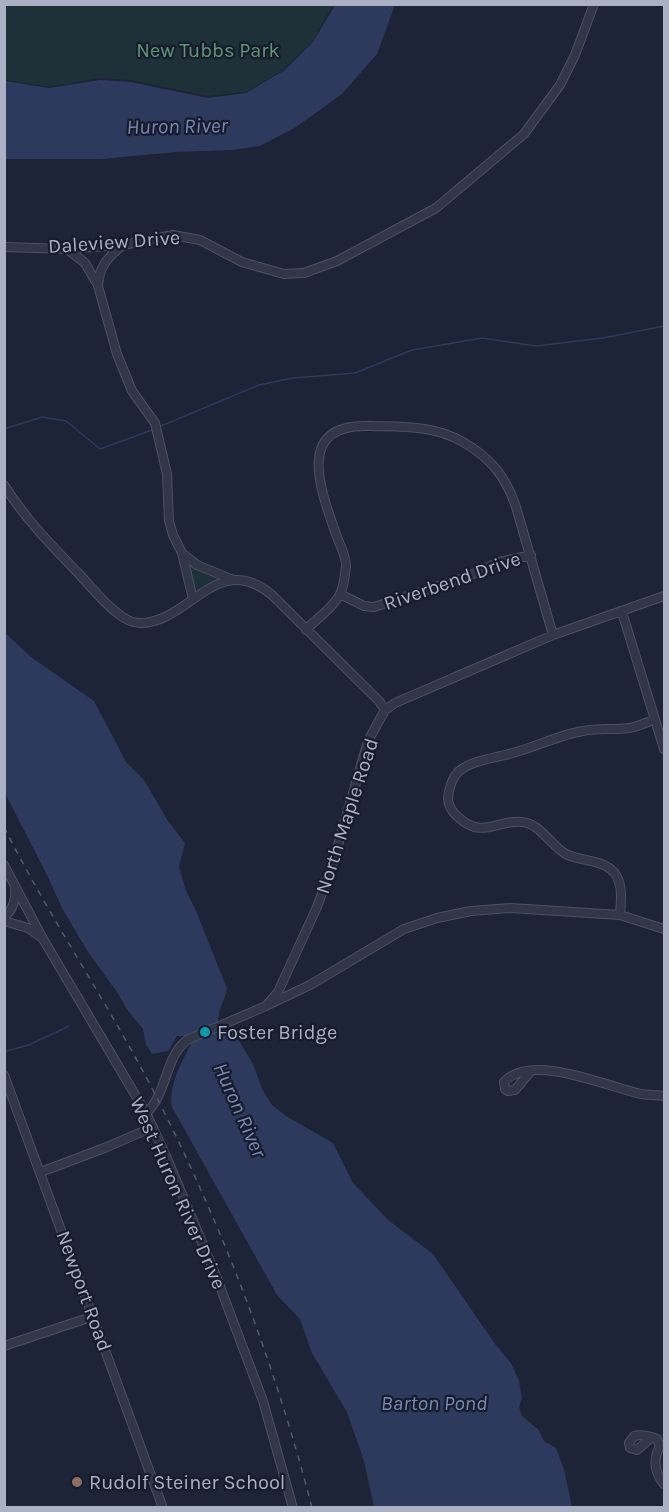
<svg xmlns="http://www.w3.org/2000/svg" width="669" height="1512" viewBox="0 0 669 1512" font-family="Karla,sans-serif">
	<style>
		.green { fill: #1f3138 }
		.water { fill: #2d3a5e }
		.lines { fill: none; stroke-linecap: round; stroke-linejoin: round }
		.stream { stroke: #2d3a5e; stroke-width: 1.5 }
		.minor-casing { stroke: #4c5163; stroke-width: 10 }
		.minor { stroke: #313748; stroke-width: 8 }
		.rail { stroke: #525a6f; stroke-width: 1.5; stroke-dasharray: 6 6; stroke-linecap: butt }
		.culture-dot { fill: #0f9aa8; stroke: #171c2c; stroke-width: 2 }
		.education-dot { fill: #8d6e63; stroke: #171c2c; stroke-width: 2 }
		.labels { text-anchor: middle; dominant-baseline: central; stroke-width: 4.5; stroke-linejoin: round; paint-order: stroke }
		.park-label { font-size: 20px; fill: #619775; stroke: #171c2c }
		.street-label { font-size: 20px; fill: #aab1c5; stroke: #171c2c }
		.poi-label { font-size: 20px; fill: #aab1c5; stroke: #171c2c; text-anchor: start }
		.water-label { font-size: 21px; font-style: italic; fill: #7889b5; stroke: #171c2c }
	</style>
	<rect width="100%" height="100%" fill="#1d2437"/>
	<path class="green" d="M4,5L5,4L333,5L312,42L284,69L246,92L208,96L131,80L100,78L49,87L5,80Z
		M192,564L218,578L219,580L195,591L189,567Z"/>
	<path class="water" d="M335,5H395L377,54L342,94L296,127L260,146L231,150L176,152L101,159H5V81L49,88L100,80L131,82L208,98L246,93L285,70L313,42Z
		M4,632L31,657L94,701L126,762L144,780L168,821L185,843L179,866L186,891L197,913L227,989C224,1003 214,1016 220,1030L235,1034L253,1064L262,1089L272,1105L286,1116L333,1143L353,1183L388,1220L433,1254L495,1344L511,1363L519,1381L522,1398L519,1407L522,1416L538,1429L544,1441L556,1448L564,1469L572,1507H374L364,1461L347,1412L312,1353L300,1319L277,1295L172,1107C168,1084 182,1062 192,1042L189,1036H177L168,1051L152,1054L146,1045L143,1029L126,1008L119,995L88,952L62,908L48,877L5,793Z"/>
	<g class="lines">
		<path class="stream" d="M161,426L259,385L293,378L355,373L412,350L482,338L536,346L603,338L664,326
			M4,429L42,417L66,421L100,449L152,430
			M6,1051L29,1045L69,1026"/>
		<g class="minor-casing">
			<path id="minor" d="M123,245C108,257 99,266 98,286L117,354L132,391L155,423L167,474L169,521L173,535L182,553L193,599
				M4,247L67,249L123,245L173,235L200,240L242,262L284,274L304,273L337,261L436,208L524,134L560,85L575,55L594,4
				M67,249L85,263L96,282
				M4,485C25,519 53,547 81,576C92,588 103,602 116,612C123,618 131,623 140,623C190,623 217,549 272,595L379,701L385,710
				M183,554L197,565L231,579
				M340,594L364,606L374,607L466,577L499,562L531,555
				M622,612L664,749
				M306,630C316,619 334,607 340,594C344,587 345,574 346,567C347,558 340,545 337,537C321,491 293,423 370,426C402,427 434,425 463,442C491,458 506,477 516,507L553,635
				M4,865L43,939L146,1113L166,1156L216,1276L263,1401L293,1508
				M620,915C621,902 623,887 616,875C606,859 581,862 566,854C551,846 541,824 522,822C496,819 483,840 458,817C452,812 448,806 448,798C449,789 452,778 458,772C470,761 493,758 509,754C534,748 558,735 583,731C598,728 614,730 629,728C638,727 647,722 655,719
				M4,917C14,909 16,899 15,886
				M4,921L28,928L41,937
				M270,1004L310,985L404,929L437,918L471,911L511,908L620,915L664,929
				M531,1071L515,1090L508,1091L505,1089L504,1082C531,1052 608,1087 641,1094C649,1095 657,1095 664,1096
				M4,1075L163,1508
				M146,1113C168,1093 164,1058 187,1040L266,1006L278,992L317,907L332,866L368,741L385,710L395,703L553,635L664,596
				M41,1172L107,1147L153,1127
				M4,1346L94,1316
				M652,1437L637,1450L630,1448L629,1443L634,1436C642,1434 649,1436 657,1439L660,1446C653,1459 654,1472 664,1484"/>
		</g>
		<use href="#minor" class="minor"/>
		<path class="rail" d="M4,827C51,921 111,1007 158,1100C224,1230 276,1367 312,1508"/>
	</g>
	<circle class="culture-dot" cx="205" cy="1032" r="6"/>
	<circle class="education-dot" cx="77" cy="1482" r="6"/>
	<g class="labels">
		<g class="park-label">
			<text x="208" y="50">New Tubbs Park</text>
		</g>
		<g class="street-label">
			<text transform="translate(114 242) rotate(-4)">Daleview Drive</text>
			<text transform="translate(452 581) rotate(-19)">Riverbend Drive</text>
			<text transform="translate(347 816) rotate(-72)">North Maple Road</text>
			<text transform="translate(178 1193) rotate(66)">West Huron River Drive</text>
			<text transform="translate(84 1291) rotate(70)">Newport Road</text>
		</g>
		<g class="poi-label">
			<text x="217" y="1032">Foster Bridge</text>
			<text x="89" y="1482">Rudolf Steiner School</text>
		</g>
		<g class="water-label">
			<text transform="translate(177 126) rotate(-1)">Huron River</text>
			<text transform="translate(240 1110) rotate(66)">Huron River</text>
			<text x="434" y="1403">Barton Pond</text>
		</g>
	</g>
	<rect width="669" height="1512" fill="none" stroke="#aab1c5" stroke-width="12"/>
</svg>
